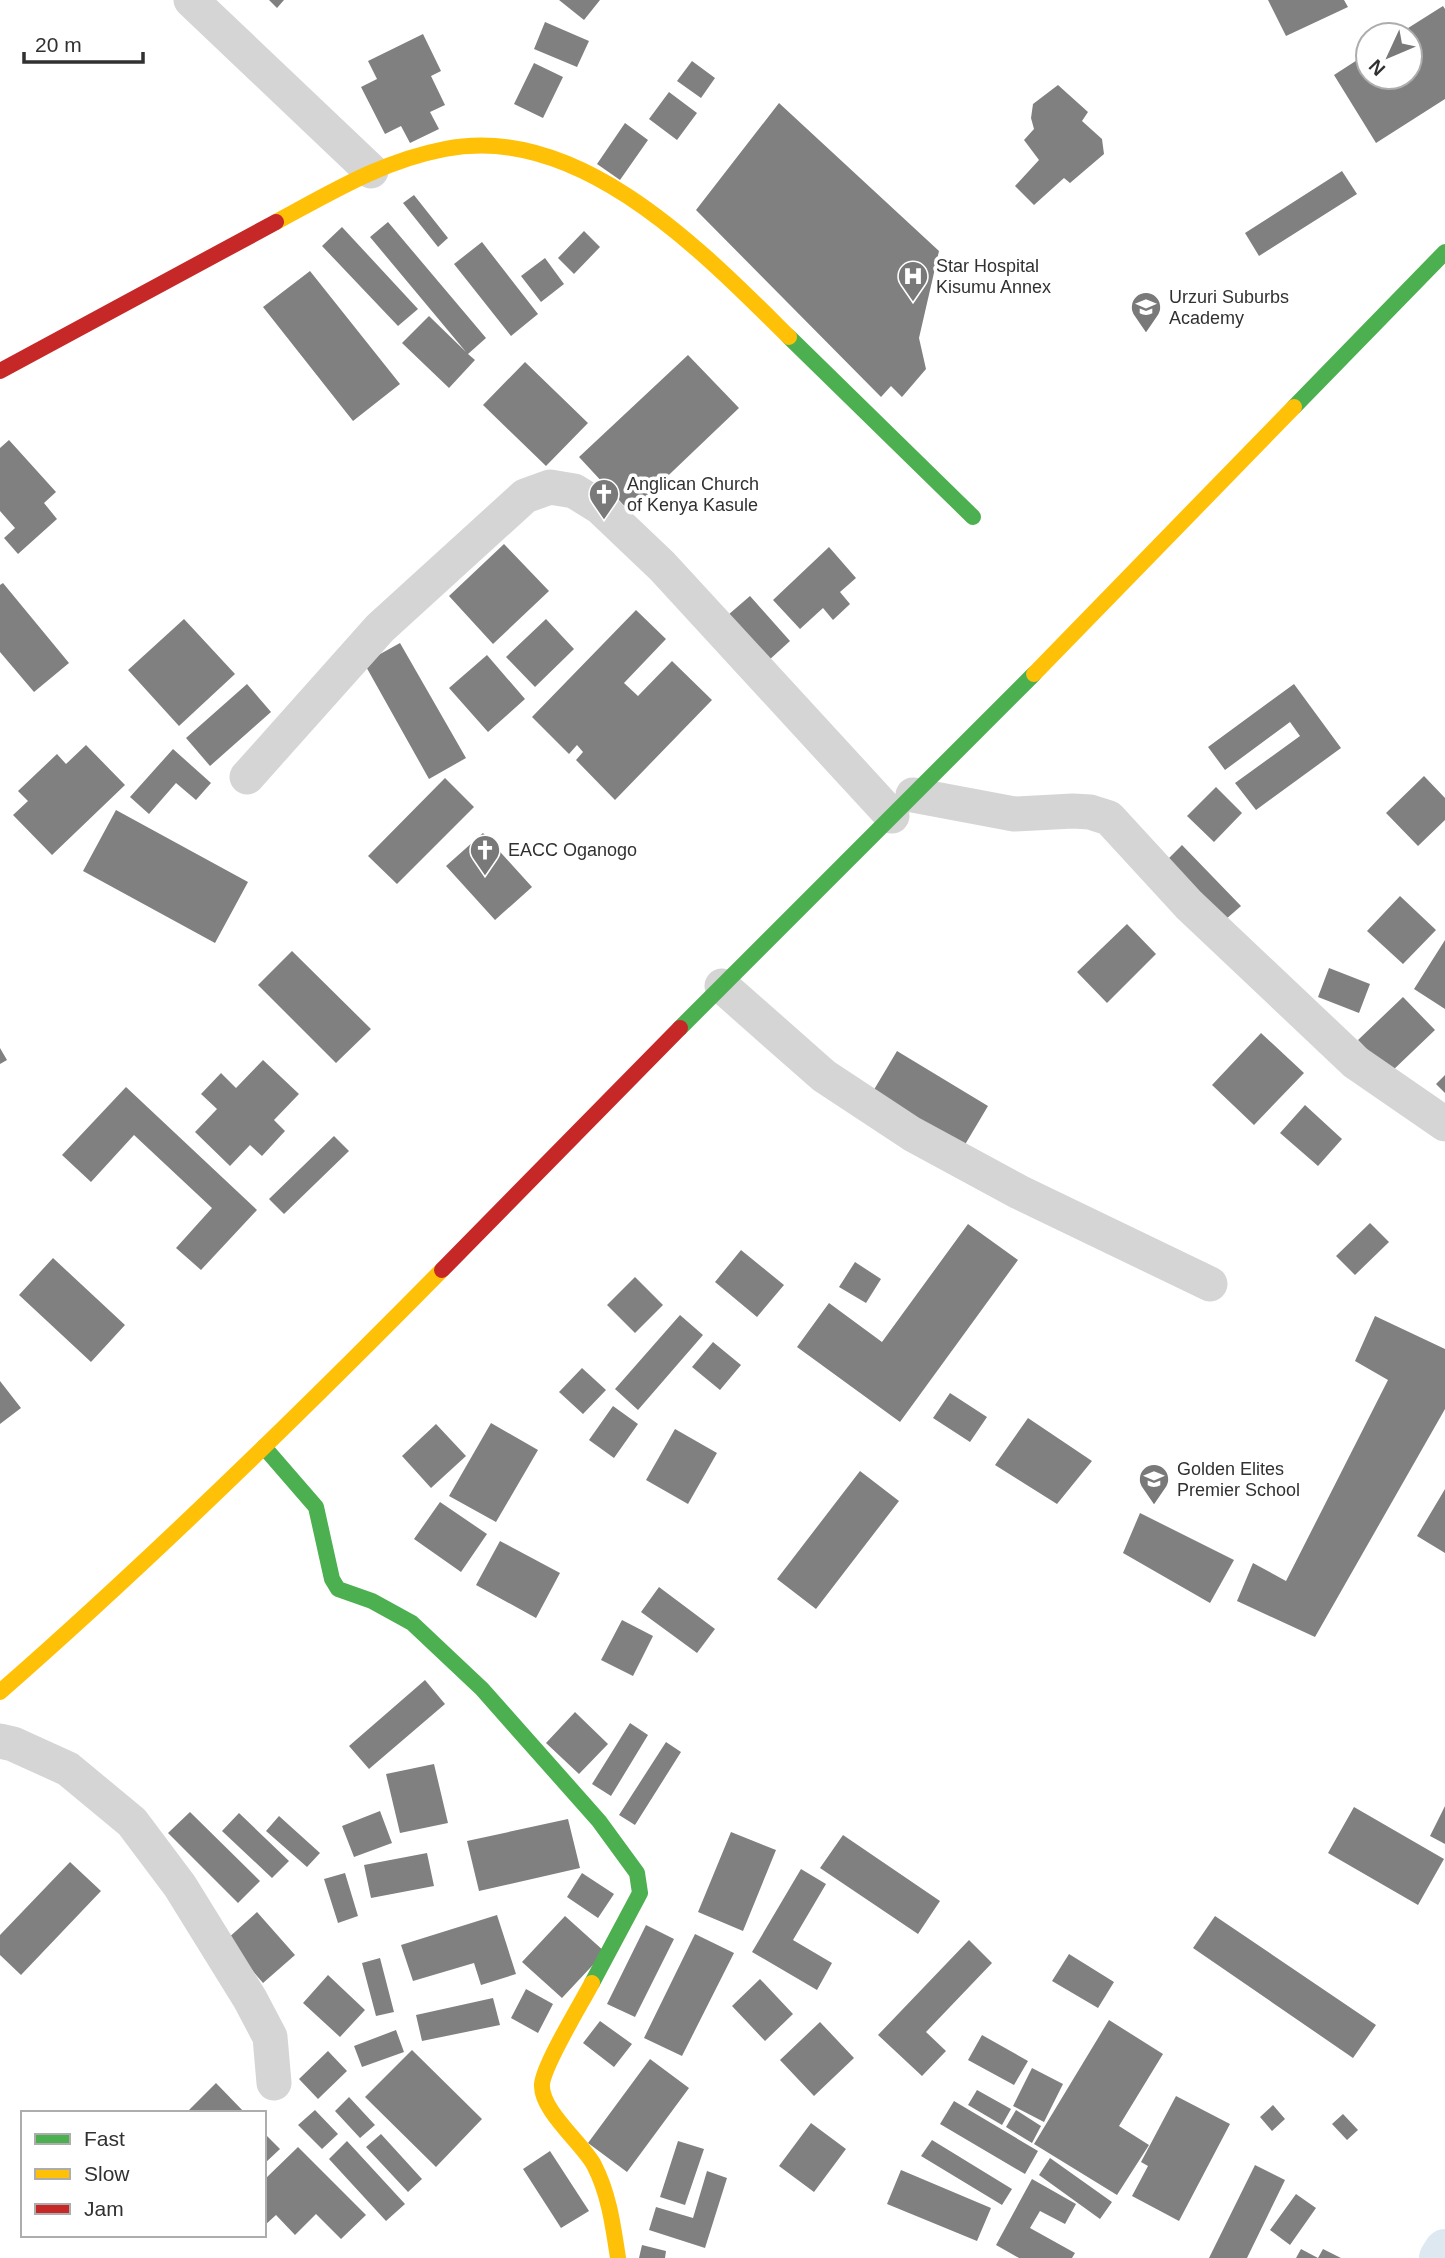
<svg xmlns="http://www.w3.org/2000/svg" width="1445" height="2258" viewBox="0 0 1445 2258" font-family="Helvetica,sans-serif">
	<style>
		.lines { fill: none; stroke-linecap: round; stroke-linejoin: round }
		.canal { stroke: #dee8f0; stroke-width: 42 }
		.building { fill: #808080 }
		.street { stroke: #d5d5d5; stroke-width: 35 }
		.fast { stroke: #4caf50; stroke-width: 16 }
		.slow { stroke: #ffc107; stroke-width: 16 }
		.jam { stroke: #c62828; stroke-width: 16 }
		.labels { text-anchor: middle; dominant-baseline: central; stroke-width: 7; stroke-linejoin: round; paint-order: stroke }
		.poi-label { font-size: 18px; fill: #313131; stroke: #fff; text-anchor: start }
	</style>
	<rect width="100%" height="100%" fill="#fff"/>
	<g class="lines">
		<path class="canal" d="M1440,2258L1445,2250"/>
	</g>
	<path class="building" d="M269,0H284L277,8Z
		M559,0H600L584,20Z
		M1268,0H1344L1348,7L1286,36Z
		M1443,6L1445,9V99L1376,143L1334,75L1368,53V77H1410V35H1397Z
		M545,22L589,41L577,67L534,49Z
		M423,34L441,71L431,76L445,105L430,112L439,129L410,143L401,126L385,134L361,87L377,79L368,61Z
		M692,61L715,78L701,98L677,81Z
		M534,63L563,77L543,118L514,104Z
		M1058,85L1088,112L1082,121L1102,139L1104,154L1070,183L1064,178L1034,205L1015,186L1039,160L1024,140L1034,129L1031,118L1033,104Z
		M669,92L697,113L677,140L649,119Z
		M779,103L939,251L919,338L926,369L902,397L891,386L881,397L696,210Z
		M625,123L648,140L620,180L597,164Z
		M1342,171L1357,194L1259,256L1245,233Z
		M414,195L448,238L438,247L403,203Z
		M388,222L486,338L468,354L475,360L449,388L402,343L429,316L466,352L370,237Z
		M342,227L418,309L398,326L322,246Z
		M584,231L600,247L574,274L558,258Z
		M482,242L538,314L511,336L454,264Z
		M545,258L564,284L541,302L521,276Z
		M310,271L400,384L353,421L263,307Z
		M688,355L739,408L630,512L579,457Z
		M525,362L588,423L546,466L483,405Z
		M9,440L56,492L44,503L57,519L18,554L4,538L15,528L0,511V448Z
		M504,544L549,591L493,644L449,596Z
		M829,547L856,578L840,592L850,604L833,620L823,608L800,629L773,600Z
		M3,583L69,663L34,692L0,652V585Z
		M750,596L790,641L768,661L728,615Z
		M636,610L666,639L624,683L638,696L672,661L712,700L615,800L576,760L583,752L577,745L569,754L532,717Z
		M184,619L235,674L179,726L128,670Z
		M546,619L574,649L535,687L506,657Z
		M400,643L466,758L429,779L364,663Z
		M487,655L525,699L488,732L449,688Z
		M247,684L271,712L210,766L186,738Z
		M1294,684L1341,748L1256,810L1235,783L1300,736L1290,722L1225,770L1208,747Z
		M86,745L125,785L52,855L13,815L28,801L18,791L57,754L66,764Z
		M173,749L211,783L196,800L176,783L149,814L130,797Z
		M1424,776L1445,798V820L1418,846L1386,813Z
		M445,778L474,807L397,884L368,856Z
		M1216,787L1242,813L1214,842L1187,816Z
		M116,810L248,882L215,943L83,871Z
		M483,833L532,887L495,920L446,866Z
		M1182,845L1241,906L1225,920L1167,860Z
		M1400,896L1436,930L1403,964L1367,931Z
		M1127,924L1156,954L1107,1003L1077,972Z
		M1445,940V1009L1414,989Z
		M292,951L371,1029L336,1063L258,985Z
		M1329,968L1370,984L1359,1013L1318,997Z
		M1403,997L1435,1030L1390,1073L1358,1040Z
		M1261,1033L1304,1073L1254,1125L1212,1085Z
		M0,1048L7,1060L0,1064Z
		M897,1051L988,1106L963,1148L872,1093Z
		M263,1060L299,1094L274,1120L285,1131L262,1156L250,1145L230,1166L195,1132L217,1109L201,1094L221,1073L236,1088Z
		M1445,1075V1093L1436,1084Z
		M126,1087L257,1210L201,1270L176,1248L212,1208L134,1135L91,1182L62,1155Z
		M1305,1105L1342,1139L1318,1166L1280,1133Z
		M334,1136L349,1151L284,1214L269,1199Z
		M1370,1223L1389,1242L1355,1275L1336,1256Z
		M968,1224L1018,1260L900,1422L797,1347L829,1303L882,1342Z
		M741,1250L784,1285L757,1317L715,1282Z
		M53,1258L125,1325L91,1362L19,1295Z
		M855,1262L881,1279L866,1303L839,1287Z
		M635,1277L663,1305L635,1333L607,1305Z
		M680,1315L703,1335L638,1410L615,1389Z
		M1375,1316L1445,1349V1409L1315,1637L1237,1601L1253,1563L1286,1581L1388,1380L1355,1361Z
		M713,1342L741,1365L720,1390L692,1367Z
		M582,1368L606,1390L583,1414L559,1392Z
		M0,1381L21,1408L0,1424Z
		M950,1393L987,1417L970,1442L933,1418Z
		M613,1406L638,1424L614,1458L589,1440Z
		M1028,1418L1092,1461L1057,1504L995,1465Z
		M491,1423L538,1450L496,1522L449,1496Z
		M436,1424L466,1456L431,1488L402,1456Z
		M675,1429L717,1453L688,1504L646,1480Z
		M860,1471L899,1501L816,1609L777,1579Z
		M1445,1489V1553L1417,1536Z
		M440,1502L487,1534L461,1572L414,1539Z
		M1140,1513L1234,1560L1210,1603L1123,1553Z
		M500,1541L560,1573L536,1618L476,1585Z
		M659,1587L715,1629L697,1653L641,1612Z
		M622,1620L653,1636L633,1676L601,1660Z
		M425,1680L445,1704L369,1769L349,1746Z
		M575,1712L608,1744L579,1774L546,1743Z
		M630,1723L648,1735L611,1796L592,1784Z
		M666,1742L681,1752L635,1825L619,1815Z
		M434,1764L448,1823L400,1833L386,1774Z
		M1445,1806V1844L1430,1836Z
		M1354,1807L1444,1859L1418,1905L1328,1853Z
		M380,1811L392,1843L354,1857L342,1826Z
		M190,1812L260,1881L238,1903L168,1833Z
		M239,1813L289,1861L272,1878L222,1831Z
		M279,1816L320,1853L307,1867L266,1831Z
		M568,1819L580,1868L479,1891L467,1841Z
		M731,1832L776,1850L743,1931L698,1912Z
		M843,1835L940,1901L918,1934L820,1868Z
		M427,1853L434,1886L371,1898L364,1865Z
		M70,1862L101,1891L21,1975L0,1955V1935Z
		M801,1869L826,1884L793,1940L832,1963L817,1990L752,1952Z
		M345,1873L358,1916L338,1923L324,1879Z
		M582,1873L614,1894L598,1918L567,1897Z
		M257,1912L295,1955L263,1983L226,1940Z
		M497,1915L516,1974L481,1985L474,1963L413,1981L401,1945Z
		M565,1916L605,1952L562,1998L522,1962Z
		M1215,1916L1376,2025L1353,2058L1193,1948Z
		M646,1925L674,1939L635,2017L607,2004Z
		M695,1934L734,1953L682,2056L644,2038Z
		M969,1940L992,1963L926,2032L946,2051L922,2076L878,2035Z
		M1069,1954L1114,1982L1098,2008L1052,1981Z
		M380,1958L394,2012L376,2016L362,1963Z
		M328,1975L365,2010L340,2037L303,2003Z
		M760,1979L793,2014L765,2041L732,2006Z
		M526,1989L553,2004L538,2033L511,2018Z
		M493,1998L500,2025L422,2041L416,2015Z
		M1109,2020L1163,2054L1119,2126L1149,2145L1117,2195L1034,2144Z
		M600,2021L632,2044L614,2067L583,2043Z
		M820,2022L854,2058L814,2096L780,2060Z
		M396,2030L404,2052L362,2067L354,2046Z
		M982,2035L1028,2061L1014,2085L968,2060Z
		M412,2050L482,2119L436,2167L365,2097Z
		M328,2051L347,2071L318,2099L299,2079Z
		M650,2059L689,2088L627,2172L588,2143Z
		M1032,2068L1063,2084L1044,2122L1013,2106Z
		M216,2083L245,2113H186Z
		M977,2090L1011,2109L1002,2125L968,2105Z
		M1176,2096L1230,2124L1179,2221L1132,2196L1148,2166L1141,2162Z
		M349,2097L375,2125L360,2138L335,2111Z
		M954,2101L1038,2151L1025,2174L940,2124Z
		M1273,2105L1285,2119L1272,2131L1260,2117Z
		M315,2110L338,2134L322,2149L298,2125Z
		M1016,2110L1041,2126L1032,2143L1006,2127Z
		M1343,2114L1358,2130L1347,2140L1332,2124Z
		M811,2123L846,2149L814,2192L779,2166Z
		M264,2133L280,2149L264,2164Z
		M381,2134L422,2179L408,2192L366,2147Z
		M932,2140L1012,2189L1002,2205L921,2156Z
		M347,2141L405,2204L386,2221L329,2159Z
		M678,2141L704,2149L685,2205L660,2197Z
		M298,2147L366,2215L341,2239L316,2214L295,2235L276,2215L264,2226V2180Z
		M550,2151L589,2211L561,2228L523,2169Z
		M1050,2158L1112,2202L1100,2219L1039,2175Z
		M1255,2165L1285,2180L1247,2258H1209Z
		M901,2170L991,2208L977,2241L887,2204Z
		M707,2171L727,2178L705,2248L649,2230L656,2207L693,2218Z
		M1032,2179L1076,2204L1065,2224L1040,2211L1030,2228L1075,2253L1072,2258H1019L996,2245Z
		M1296,2194L1316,2208L1290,2245L1270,2230Z
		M642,2245L666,2251L665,2258H639Z
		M1301,2249L1318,2258L1323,2249L1341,2258H1296Z"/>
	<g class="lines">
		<path class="street" d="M191,0L371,171
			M247,777L380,628L525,496L550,487L574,491L600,507L662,566L892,816
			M913,795L1014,814L1073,811L1090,812L1109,818L1189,905L1355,1062L1445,1124
			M722,986L824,1076L912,1134L1019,1192L1210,1284
			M0,1741L13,1744L68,1769L132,1822L180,1886L250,1999L270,2037L274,2083"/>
		<path class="fast" d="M789,337L973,517
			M1294,407L1445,252
			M680,1028L1034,674
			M264,1447L316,1507L332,1579L338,1589L372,1601L412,1623L482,1689L599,1821L637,1873L640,1893L592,1983"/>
		<path class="slow" d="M276,222C332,192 382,161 445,149C579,122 703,252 789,337
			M1034,674L1294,407
			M0,1692C153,1558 299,1415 442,1270
			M592,1983C581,2004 544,2064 542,2084C540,2110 582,2143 594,2165C609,2194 613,2225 618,2258"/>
		<path class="jam" d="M0,371L276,222
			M442,1270L680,1028"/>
	</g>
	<defs>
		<g id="hospital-pin" transform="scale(1.575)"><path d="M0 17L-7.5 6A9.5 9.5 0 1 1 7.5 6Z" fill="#797979" stroke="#fff"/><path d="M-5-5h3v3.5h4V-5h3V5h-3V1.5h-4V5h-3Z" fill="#fff"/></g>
		<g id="school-pin" transform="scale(1.575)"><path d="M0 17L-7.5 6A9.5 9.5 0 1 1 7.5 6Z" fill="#797979" stroke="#fff"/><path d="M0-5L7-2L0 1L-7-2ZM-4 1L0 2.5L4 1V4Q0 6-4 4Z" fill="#fff"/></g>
		<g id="church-pin" transform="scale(1.575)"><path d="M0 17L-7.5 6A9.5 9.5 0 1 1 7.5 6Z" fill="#797979" stroke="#fff"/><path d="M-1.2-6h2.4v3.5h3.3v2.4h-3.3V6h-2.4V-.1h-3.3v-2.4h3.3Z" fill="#fff"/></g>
	</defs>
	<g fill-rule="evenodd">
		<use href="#hospital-pin" x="913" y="276"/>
		<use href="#school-pin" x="1146" y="307"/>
		<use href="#church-pin" x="604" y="494"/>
		<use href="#church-pin" x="485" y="850"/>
		<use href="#school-pin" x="1154" y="1479"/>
	</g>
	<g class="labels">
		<g class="poi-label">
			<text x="936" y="266">Star Hospital<tspan x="936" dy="21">Kisumu Annex</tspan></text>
			<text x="1169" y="297">Urzuri Suburbs<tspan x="1169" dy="21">Academy</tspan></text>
			<text x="627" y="484">Anglican Church<tspan x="627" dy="21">of Kenya Kasule</tspan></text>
			<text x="508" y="850">EACC Oganogo</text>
			<text x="1177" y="1469">Golden Elites<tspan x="1177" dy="21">Premier School</tspan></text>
		</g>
	</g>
	<rect x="21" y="2111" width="245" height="126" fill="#ffffff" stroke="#adadad" stroke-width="2"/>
	<rect x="35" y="2134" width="35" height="10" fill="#4caf50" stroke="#adadad" stroke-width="2"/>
	<text x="84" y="2146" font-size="21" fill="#313131">Fast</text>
	<rect x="35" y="2169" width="35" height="10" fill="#ffc107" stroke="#adadad" stroke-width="2"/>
	<text x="84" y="2181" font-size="21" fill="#313131">Slow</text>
	<rect x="35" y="2204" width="35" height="10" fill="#c62828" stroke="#adadad" stroke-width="2"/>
	<text x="84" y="2216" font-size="21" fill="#313131">Jam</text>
	<g transform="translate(1389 56) rotate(226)"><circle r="33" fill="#ffffff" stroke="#adadad" stroke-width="2"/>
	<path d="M0-5L12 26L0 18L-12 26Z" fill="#797979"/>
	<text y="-10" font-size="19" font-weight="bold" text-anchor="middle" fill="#313131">N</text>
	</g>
	<path d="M24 52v10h119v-10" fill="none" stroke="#313131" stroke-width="3.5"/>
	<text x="35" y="52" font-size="21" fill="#313131" stroke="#ffffff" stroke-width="5" paint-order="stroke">20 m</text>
</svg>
